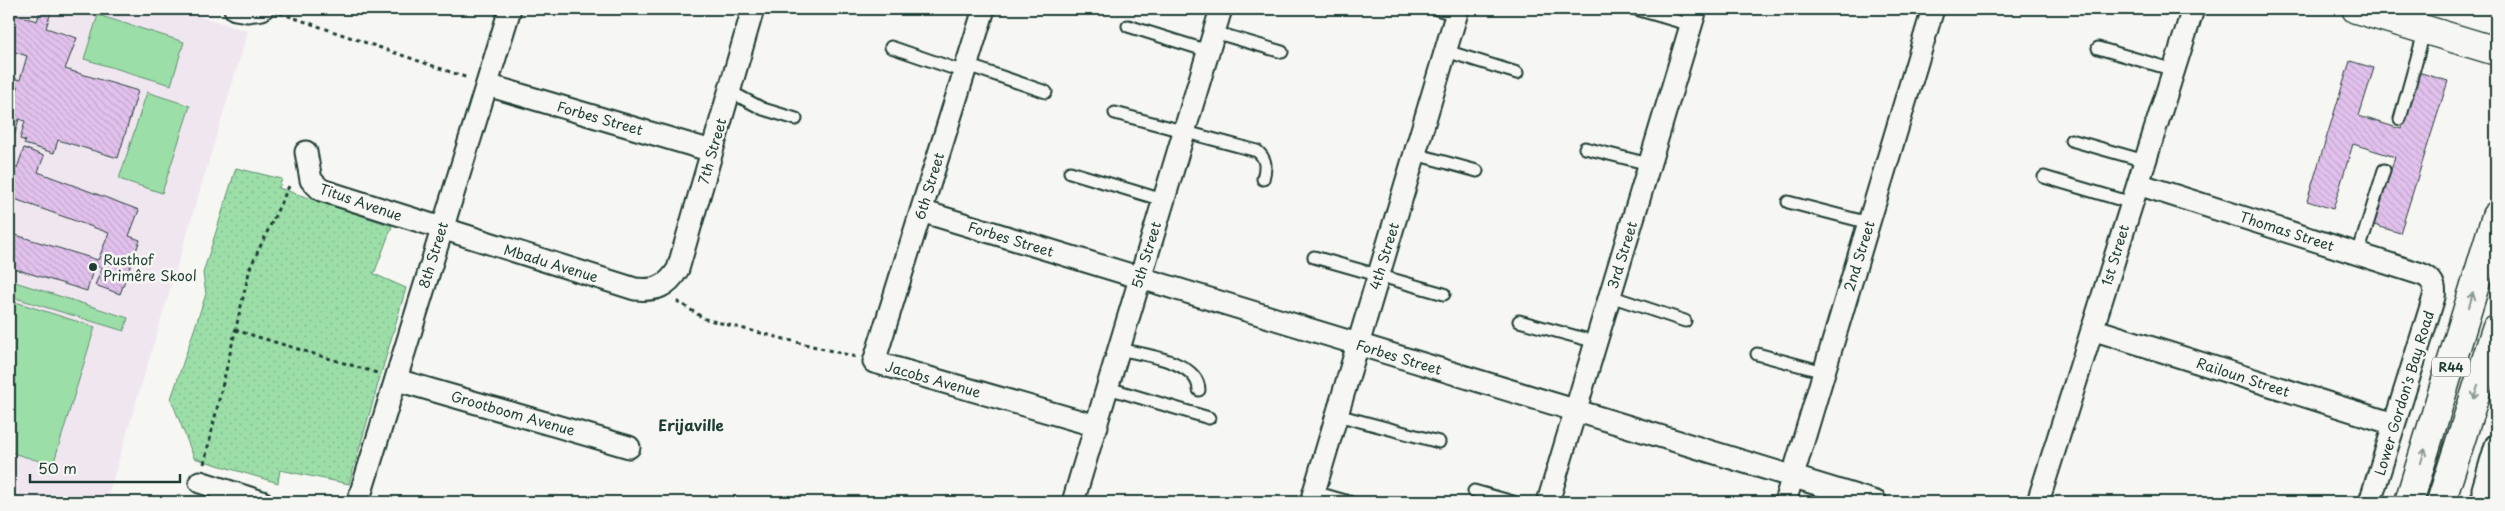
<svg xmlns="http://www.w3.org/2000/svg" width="2505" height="511" viewBox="0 0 2505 511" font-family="'Playpen Sans',sans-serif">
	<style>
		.built { fill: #f0e6f0 }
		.grass { fill: url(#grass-dots); stroke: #5e8e6e }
		.garden { fill: #9cdea8; stroke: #5e8e6e }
		.building { fill: url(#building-back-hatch); stroke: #1f3d34 }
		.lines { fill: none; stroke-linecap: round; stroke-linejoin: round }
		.lane-casing { stroke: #1f3d34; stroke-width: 15 }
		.street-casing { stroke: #1f3d34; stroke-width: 25 }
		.secondary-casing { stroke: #1f3d34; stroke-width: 31 }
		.primary-casing { stroke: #1f3d34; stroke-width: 31 }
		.path { stroke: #1f3d34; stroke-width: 3; stroke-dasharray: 4 4; stroke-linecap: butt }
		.lane { stroke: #f6f6f2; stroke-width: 11 }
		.street { stroke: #f6f6f2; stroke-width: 21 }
		.secondary { stroke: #f6f6f2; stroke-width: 28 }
		.primary { stroke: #f6f6f2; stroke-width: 28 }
		.oneway { stroke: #8a9a93 }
		.poi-dot { fill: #1f3d34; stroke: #f6f6f2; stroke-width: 2 }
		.labels { text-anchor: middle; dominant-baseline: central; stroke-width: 5; stroke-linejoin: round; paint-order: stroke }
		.shield { fill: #f6f6f2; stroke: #60746d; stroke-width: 1 }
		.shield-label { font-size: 12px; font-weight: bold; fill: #1f3d34 }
		.street-label { font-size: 14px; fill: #1f3d34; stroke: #f6f6f2 }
		.poi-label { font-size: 14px; fill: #1f3d34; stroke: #f6f6f2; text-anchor: start }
		.neighbourhood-label { font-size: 15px; font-weight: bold; fill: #1f3d34; stroke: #f6f6f2 }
	</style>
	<defs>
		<pattern id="grass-dots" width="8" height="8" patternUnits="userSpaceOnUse" patternTransform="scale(1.25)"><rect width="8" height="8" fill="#9cdea8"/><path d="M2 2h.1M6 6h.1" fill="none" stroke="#86bf91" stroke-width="1.8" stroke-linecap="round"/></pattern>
		<pattern id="building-back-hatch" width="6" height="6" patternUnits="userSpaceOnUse" patternTransform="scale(1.25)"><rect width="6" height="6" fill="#e2c1ed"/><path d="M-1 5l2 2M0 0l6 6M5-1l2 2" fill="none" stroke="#c1a7cc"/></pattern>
	</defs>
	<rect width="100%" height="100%" fill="#f6f6f2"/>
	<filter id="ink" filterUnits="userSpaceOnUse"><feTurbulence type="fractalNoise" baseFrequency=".02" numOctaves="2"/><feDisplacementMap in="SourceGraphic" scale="10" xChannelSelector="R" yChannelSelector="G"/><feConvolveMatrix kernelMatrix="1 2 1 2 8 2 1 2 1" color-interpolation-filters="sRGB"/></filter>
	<g filter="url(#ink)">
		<path class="built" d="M9,9H175L248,31L106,502H9Z"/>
		<path class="grass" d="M236,168L282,179L279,188L392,226L374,274L406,288L349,484L280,470L278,483L194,458L171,399L206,294L203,273Z"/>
		<path class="garden" d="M98,15L184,42L171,85L84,59Z
			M147,92L190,106L162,193L119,179Z
			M9,280L128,318L124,331L9,296Z
			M9,300L95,327L53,465L9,452Z"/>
		<path class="building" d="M41,9H52L46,28L77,38L65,69L138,91L118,158L58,140L54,153L24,144L26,141L20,139L25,121L19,119L9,154V117L18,87L9,85V77L20,80L27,56L9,50V13L37,21Z
			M2350,61L2374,68L2359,116L2401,129L2418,72L2448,81L2400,233L2374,225L2395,157L2353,144L2333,209L2307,201Z
			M24,148L44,156L38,172L139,210L129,236L140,240L120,294L95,285L102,268L94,266L87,291L9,267V233L98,260L109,233L9,197V165L17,168Z"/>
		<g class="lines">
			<g class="lane-casing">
				<path id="lane" d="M1437,9L1456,15
					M1636,9L1691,25
					M1128,26L1208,51
					M1214,32L1282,52
					M891,47L964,72
					M2098,48L2174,70
					M1446,51L1517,73
					M967,65L1046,92
					M729,91L763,109L796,119
					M1115,113L1257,151C1267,159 1266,168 1263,179
					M2400,119L2425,29
					M2071,140L2145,161
					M1585,148L1649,164
					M1415,154L1477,171
					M1070,172L1163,200
					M2044,177L2132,203
					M1788,202L1869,223
					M2358,254L2384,170
					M1314,257L1444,294
					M1610,296L1685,321
					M1519,321L1596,342
					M1119,349C1142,355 1198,360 1199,390
					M1757,354L1824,372
					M1108,388L1209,418
					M1337,415L1439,442
					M1474,491L1513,502
					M1314,492L1349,502"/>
			</g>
			<g class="street-casing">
				<path id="street" d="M235,9L247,11L262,9
					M984,9L874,362L1097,426
					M487,85L712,151
					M306,152L311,180L321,190L635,289C656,291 667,287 678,269L753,9
					M2138,184L2421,274C2432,278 2436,286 2434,297L2370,502
					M921,211L1876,502
					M2092,329L2394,424
					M397,380L629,447
					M200,482L262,502
					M358,502L510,9
					M1073,502L1221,9
					M1311,502L1458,9
					M1548,502L1696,9
					M1785,502L1933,9
					M2038,502L2193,9
					M2483,502V489L2496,445"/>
			</g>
			<g class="secondary-casing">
				<path id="secondary" d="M2356,9L2496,51"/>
			</g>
			<g class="primary-casing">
				<path id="primary" d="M2409,502L2496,216
					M2441,502L2496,329"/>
			</g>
			<path class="path" d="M280,13L468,78
				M677,301L705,319L856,357
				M235,330L377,373
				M204,464L250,268L290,184"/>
			<use href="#lane" class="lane"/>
			<use href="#street" class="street"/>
			<use href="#secondary" class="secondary"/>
			<use href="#primary" class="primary"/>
		</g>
		<defs><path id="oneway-shaft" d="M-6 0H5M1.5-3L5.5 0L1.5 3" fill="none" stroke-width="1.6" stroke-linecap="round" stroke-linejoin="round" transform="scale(1.25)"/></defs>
		<g class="oneway">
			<use href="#oneway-shaft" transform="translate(2471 300) rotate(-74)"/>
			<use href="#oneway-shaft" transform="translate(2476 392) rotate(108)"/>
			<use href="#oneway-shaft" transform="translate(2423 456) rotate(-73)"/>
		</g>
	</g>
	<circle class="poi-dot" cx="93" cy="267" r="5"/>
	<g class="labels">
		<rect class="shield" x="2432" y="357.5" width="38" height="19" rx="4"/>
		<g class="shield-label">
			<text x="2451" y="367">R44</text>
		</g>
		<g class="street-label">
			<text transform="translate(600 118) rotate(16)">Forbes Street</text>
			<text transform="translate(712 151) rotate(-74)">7th Street</text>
			<text transform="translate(929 186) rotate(-73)">6th Street</text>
			<text transform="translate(361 202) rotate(19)">Titus Avenue</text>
			<text transform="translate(2287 231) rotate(18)">Thomas Street</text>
			<text transform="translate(1011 239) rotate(17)">Forbes Street</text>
			<text transform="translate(433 255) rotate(-73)">8th Street</text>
			<text transform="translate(1146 255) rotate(-73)">5th Street</text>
			<text transform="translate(1622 255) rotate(-73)">3rd Street</text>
			<text transform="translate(2115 255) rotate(-73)">1st Street</text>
			<text transform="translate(1384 256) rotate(-73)">4th Street</text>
			<text transform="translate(1859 256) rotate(-73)">2nd Street</text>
			<text transform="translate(551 263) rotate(17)">Mbadu Avenue</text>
			<text transform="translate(1399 357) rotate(17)">Forbes Street</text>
			<text transform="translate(2243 377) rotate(18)">Railoun Street</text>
			<text transform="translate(933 379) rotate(16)">Jacobs Avenue</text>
			<text transform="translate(2404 393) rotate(-73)">Lower Gordon's Bay Road</text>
			<text transform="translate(513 413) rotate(16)">Grootboom Avenue</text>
		</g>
		<g class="poi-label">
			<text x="103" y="259">Rusthof<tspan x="103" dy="16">Primêre Skool</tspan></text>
		</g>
		<g class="neighbourhood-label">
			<text x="691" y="424">Erijaville</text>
		</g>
	</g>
	<rect width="2505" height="511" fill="none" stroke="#f6f6f2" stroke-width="30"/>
	<rect x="15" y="15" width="2475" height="481" fill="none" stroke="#1f3d34" stroke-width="2" filter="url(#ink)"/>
	<path d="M30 474v8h150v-8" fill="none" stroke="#1f3d34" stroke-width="2.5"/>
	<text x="38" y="474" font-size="15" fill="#1f3d34" stroke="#f6f6f2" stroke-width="4" paint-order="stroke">50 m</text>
</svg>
